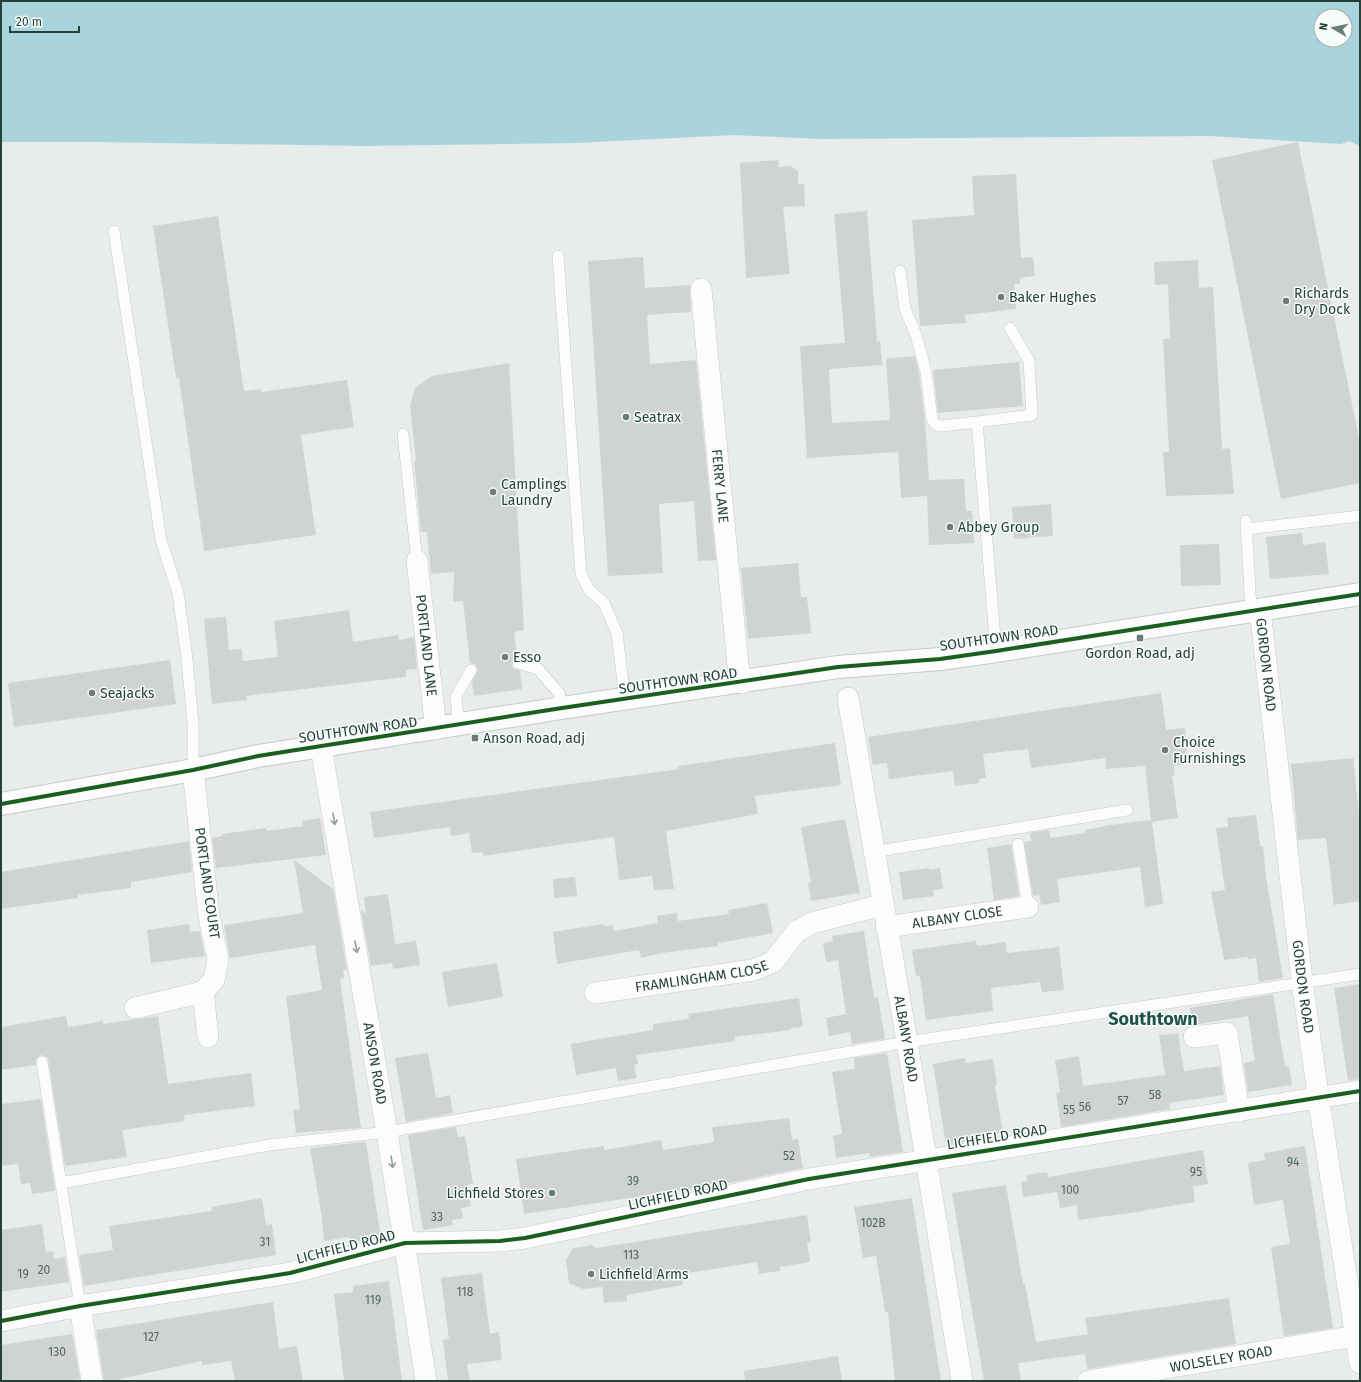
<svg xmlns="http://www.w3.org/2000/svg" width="1361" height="1382" viewBox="0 0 1361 1382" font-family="'Fira Sans',sans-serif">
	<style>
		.water { fill: #a9d4db; fill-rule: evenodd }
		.building { fill: #cfd4d2 }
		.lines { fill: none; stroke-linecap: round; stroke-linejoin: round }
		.service-casing { stroke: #c5cac8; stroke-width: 12 }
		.minor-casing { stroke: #c5cac8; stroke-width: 22 }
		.tertiary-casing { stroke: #c5cac8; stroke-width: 24 }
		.service { stroke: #fcfcfc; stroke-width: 11 }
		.minor { stroke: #fcfcfc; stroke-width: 21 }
		.tertiary { stroke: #fcfcfc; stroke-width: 22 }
		.cycleway-casing { stroke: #f7fbf9; stroke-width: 6 }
		.cycleway { stroke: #1b5e20; stroke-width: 4 }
		.oneway { stroke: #909f9b }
		.poi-dot { fill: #697e78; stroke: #f7fbf9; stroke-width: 1.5 }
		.labels { text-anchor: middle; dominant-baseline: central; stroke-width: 3; stroke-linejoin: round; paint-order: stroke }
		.number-label { font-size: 12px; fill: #506761 }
		.poi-label { font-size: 14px; fill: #24423a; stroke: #f7fbf9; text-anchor: start }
		.street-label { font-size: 14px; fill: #24423a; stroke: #f7fbf9 }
		.district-label { font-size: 18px; font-weight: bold; fill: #1f5548; stroke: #f7fbf9 }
	</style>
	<rect width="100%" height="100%" fill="#e8edeb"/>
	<path class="water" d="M1,1H1360V146L1349,141L1341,144L1209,136L821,139L734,135L576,143L364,146L96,142H1ZM1321,16H1345V40H1321Z"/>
	<path class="building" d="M1298,142L1360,443V483L1281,499L1212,160Z
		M778,160L779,167L791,166L798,171V184H804L805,206L783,207L790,274L746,278L740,163Z
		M1016,174L1021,258L1033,257L1035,276L1020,278V284H1014L1016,309L965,315L966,323L920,326L912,220L974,215L972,176Z
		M867,211L877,341H880L882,365L829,369L832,423L890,420L886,359L915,356L919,373L925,421L929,480L964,479L966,511H972L974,543L929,545L927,496L901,498L898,452L807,458L800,346L845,343L834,214Z
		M218,216L244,391L261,389V392L347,380L354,427L301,435L316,535L204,551L179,378H176L153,226Z
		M643,257L645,288L690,285L691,312L647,315L650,364L696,360L716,560L698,561L694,501L659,504L663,573L608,576L588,261Z
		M1198,260L1199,288L1213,287L1222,449L1230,448L1234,494L1166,496L1163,452H1169L1163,339H1170L1168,284L1155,285L1154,262Z
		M1019,362L1023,406L938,413L933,370Z
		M509,363L524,630L514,632L517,656L513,658L511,664L513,668L520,671L522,689L474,696L472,682L478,670L475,664L470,663L463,601L453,602L454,572L431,574L427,532H421L414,461H416L410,405L415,388L432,376Z
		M1051,504L1053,536L1014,539L1012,507Z
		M1302,533L1303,545L1325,542L1329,574L1270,579L1266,537Z
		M1219,544L1221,585L1181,586L1180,545Z
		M798,563L801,597H807L811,633L748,639L741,568Z
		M349,610L353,642L398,635L399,640L414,637L417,669L406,670V677L246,696L247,700L212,704L204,619L226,617L229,650L242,649L243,661L278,657L274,621Z
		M170,660L176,704L14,727L8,683Z
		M1161,693L1166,730L1185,728L1188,764L1174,766L1175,775L1172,776L1178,818L1152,822L1163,904L1145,907L1140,867L1057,879L1060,902L1041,905L1039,895L1033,896L1024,842L1031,841L1030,833L1049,830L1050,838L1086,833L1085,830L1110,825L1151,820L1145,766L1106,769L1105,758L1031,768L1028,749L983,754L986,778L979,779V783L955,786L953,771L889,779L887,763L873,765L868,737Z
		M835,743L841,785L755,796L758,814L666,831L674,889L654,890L652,876L619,880L614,837L483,856V852L472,853L469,833L451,836L450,827L374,838L370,812L679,769L678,766Z
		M1353,758L1360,824V901L1334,905L1326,838L1298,840L1291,764Z
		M1256,815L1260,846H1263L1266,877L1283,978L1259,982L1256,958L1248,959V957L1224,960L1211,892L1225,890L1216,828L1228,827L1227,818Z
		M320,818L326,855L216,868L212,838L222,836V834L266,828V831L303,826L302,821Z
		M845,819L860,893L811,901L808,883H811L801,827Z
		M189,841L192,872L131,882V888L78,895V898L1,909V872Z
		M1011,844L1019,896L994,900L987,848Z
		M294,860L333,889L347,970H343L344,978L340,979L361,1128L296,1133L293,1110L300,1109L286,996L322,990L315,945L230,958L224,925L303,913Z
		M929,868V870L940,868L943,889L933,890L934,896L903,900L899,872Z
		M575,877L577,896L554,898L553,879Z
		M388,894L395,944L416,941L420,965L393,969L392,963L371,966L361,910L366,914L364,897Z
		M767,903L773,933L718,943V946L662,953L641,958L639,950L557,964L553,932L603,924L604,926L613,925L614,931L658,923L657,916L677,913L678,921L729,914L728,910Z
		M189,924L190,932L200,931L205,956L151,963L147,930Z
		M864,931L874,998L878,997L885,1039L852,1044L850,1032L829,1036L826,1018L846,1014L838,960L826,962L823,943L833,941L832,936Z
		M976,941L977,946L1006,942L1007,953L1059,947L1064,990L1042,992L1040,982L991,988L993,1011L926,1020L920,976H916L912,950Z
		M497,963L503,997L448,1007L442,972Z
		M1360,984V1079L1348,1081L1334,988Z
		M1273,994L1285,1067L1289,1066L1292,1085L1248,1092L1244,1063L1255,1061L1248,1016L1193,1025L1190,1008Z
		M799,998L803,1027L791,1028V1030L734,1037L735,1041L636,1055L638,1064L634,1065L637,1078L618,1081L616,1068L576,1075L571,1044L653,1030V1024L689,1019L688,1014Z
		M66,1016L68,1027L103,1021V1024L158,1016L168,1084L251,1073L255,1106L184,1115L185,1121L122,1130L127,1157L65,1166L48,1058L41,1055L36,1059L35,1065L1,1070V1027Z
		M1178,1033L1184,1071L1220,1066L1224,1095L1169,1103L1170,1109L1061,1127L1056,1093L1060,1092L1055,1060L1079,1056L1083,1086L1165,1075L1159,1035Z
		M428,1053L436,1098L450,1095L453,1113L406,1122L395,1058Z
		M887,1053L903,1152L870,1157L869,1153L836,1158L833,1136L842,1134L832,1072L855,1069L854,1058Z
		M965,1058L966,1063L993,1059L997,1085H995L1003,1133L978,1137V1140L946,1145L933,1064Z
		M41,1099L55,1191L32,1194L30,1183L21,1184L18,1164L1,1166V1104Z
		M789,1118L792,1140L798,1139L803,1168L729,1183L524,1214L516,1159L604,1146V1150L661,1140L663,1150L714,1142L712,1127Z
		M456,1127L458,1137L465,1136L473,1184L468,1185L471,1206L461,1208L463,1218L452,1220L453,1225L423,1230L408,1135Z
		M363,1142L366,1143L381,1237L350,1243L349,1237L324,1241L322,1218L310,1148Z
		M1305,1146L1333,1328L1284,1336L1271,1247L1290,1244L1283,1200L1254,1205L1248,1163L1265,1160L1264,1153Z
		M1203,1150L1208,1184L1193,1186L1195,1202L1145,1210V1211L1078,1220L1077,1205L1060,1208L1057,1192L1023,1197L1021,1182L1027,1181L1026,1175L1047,1172L1048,1177Z
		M1006,1185L1023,1284H1025L1036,1342L1088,1334L1085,1318L1229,1298L1236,1344L1087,1369L1085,1354L1018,1363L1021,1381H984L952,1193Z
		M262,1198L266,1225L272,1224L276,1255L84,1286L79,1255L113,1250L109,1226L212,1211L211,1207Z
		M912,1198L941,1381H895L888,1312H885L876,1256L863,1258L854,1207Z
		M807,1215L811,1242H807L810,1262L780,1267V1271L759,1274L757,1262L682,1274L683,1285L627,1295V1301L604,1303L602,1287L583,1289L569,1283L566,1260L573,1248L592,1245L596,1248Z
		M42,1224L46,1252L53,1251L54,1259L65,1257L69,1282L1,1292V1230Z
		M482,1273L490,1334L499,1332L502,1360L467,1364L470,1381H448L443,1340L449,1339L441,1278Z
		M389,1281L402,1381H344L334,1294L353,1292V1286Z
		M273,1302L279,1349L297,1346L303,1381H235L231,1361L202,1365V1361L120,1379V1381H104L96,1330Z
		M72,1334L80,1379L69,1381H1V1345Z
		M838,1356L842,1381H745L744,1371Z"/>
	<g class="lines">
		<g class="service-casing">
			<path id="service" d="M114,231L161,540L178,593L187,659L193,724V770
				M558,256L581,574L589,590L604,603L617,633L625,700
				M900,271L905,309L916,335L926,372L932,419L935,424L941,426L977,422
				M403,434L417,561
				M1246,521L1251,610
				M1246,529L1360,516
				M996,651L977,422L1032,415L1029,361L1010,328
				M518,663L538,669L559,693L562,708
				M459,726L456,697L471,670
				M1018,844L1028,907
				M873,852L1127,810
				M42,1062L80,1306
				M61,1183L269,1145L387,1132L907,1042L1360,974"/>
		</g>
		<g class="minor-casing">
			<g id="minor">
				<path id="s1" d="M701,289L738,665L742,683"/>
				<path id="s2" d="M417,561L436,729"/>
				<path id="s3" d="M1260,609L1302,981L1320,1109L1360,1363"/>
				<path id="s4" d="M848,698L907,1042L962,1381"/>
				<path id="s5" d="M321,747L387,1132L426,1381"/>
				<path id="s6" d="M886,927L1028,907"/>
				<path d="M203,992L208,1037"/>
				<path id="s7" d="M595,993L753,970L773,962L796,932L812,923L882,905"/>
				<path d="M135,1008L203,992L214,980L218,959L209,917L193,770"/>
				<path d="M1194,1037L1227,1033L1239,1111"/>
				<path d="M80,1306L92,1381"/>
				<path d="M1,1321L80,1306L290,1273L405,1243L500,1241L525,1238L809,1179L1360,1091"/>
				<path id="s8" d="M1088,1381L1356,1336"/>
			</g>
		</g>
		<g class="tertiary-casing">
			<path id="tertiary" d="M1,804L193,770L258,756L562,708L838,667L940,659L996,651L1360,594"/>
		</g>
		<use href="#service" class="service"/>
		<use href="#minor" class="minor"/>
		<use href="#tertiary" class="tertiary"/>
		<g class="cycleway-casing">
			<path id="cycleway" d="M1,804L193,770L258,756L562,708L838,667L940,659L996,651L1360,594
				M1,1321L80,1306L290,1273L405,1243L500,1241L525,1238L809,1179L1360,1091"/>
		</g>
		<use href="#cycleway" class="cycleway"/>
	</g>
	<defs><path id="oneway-shaft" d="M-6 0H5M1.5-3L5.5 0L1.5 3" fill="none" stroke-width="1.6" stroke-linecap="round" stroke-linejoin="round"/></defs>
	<g class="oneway">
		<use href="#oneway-shaft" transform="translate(334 819) rotate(80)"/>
		<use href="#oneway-shaft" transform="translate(356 947) rotate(80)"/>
		<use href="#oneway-shaft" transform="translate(392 1162) rotate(81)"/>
	</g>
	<g class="poi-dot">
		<circle cx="1001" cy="297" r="4"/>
		<circle cx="1286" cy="301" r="4"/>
		<circle cx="626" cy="417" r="4"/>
		<circle cx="493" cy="492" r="4"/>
		<circle cx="950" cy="527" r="4"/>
		<rect x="1136" y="634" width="8" height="8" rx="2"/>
		<circle cx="505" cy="657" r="4"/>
		<circle cx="92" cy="693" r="4"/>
		<rect x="471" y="734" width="8" height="8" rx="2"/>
		<circle cx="1165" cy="750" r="4"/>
		<circle cx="552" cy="1193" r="4"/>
		<circle cx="591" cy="1274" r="4"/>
	</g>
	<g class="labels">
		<g class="number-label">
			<text x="1155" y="1095">58</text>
			<text x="1123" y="1101">57</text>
			<text x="1085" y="1107">56</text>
			<text x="1069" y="1110">55</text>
			<text x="789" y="1156">52</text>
			<text x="1293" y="1162">94</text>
			<text x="1196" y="1172">95</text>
			<text x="633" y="1181">39</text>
			<text x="1070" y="1190">100</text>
			<text x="437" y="1217">33</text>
			<text x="873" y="1223">102B</text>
			<text x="265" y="1242">31</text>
			<text x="631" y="1255">113</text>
			<text x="44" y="1270">20</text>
			<text x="23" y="1274">19</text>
			<text x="465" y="1292">118</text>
			<text x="373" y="1300">119</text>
			<text x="151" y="1337">127</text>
			<text x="57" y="1352">130</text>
		</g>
		<g class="poi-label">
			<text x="1294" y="293">Richards<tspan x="1294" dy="16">Dry Dock</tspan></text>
			<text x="1009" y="297">Baker Hughes</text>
			<text x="634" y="417">Seatrax</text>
			<text x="501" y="484">Camplings<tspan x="501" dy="16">Laundry</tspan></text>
			<text x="958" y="527">Abbey Group</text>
			<text x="1140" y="653" text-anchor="middle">Gordon Road, adj</text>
			<text x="513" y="657">Esso</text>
			<text x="100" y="693">Seajacks</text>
			<text x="483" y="738">Anson Road, adj</text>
			<text x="1173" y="742">Choice<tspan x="1173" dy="16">Furnishings</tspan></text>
			<text x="544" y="1193" text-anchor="end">Lichfield Stores</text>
			<text x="599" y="1274">Lichfield Arms</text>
		</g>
		<g class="street-label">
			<text stroke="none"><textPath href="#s1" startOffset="198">FERRY LANE</textPath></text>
			<text transform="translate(999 638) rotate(-8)">SOUTHTOWN ROAD</text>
			<text stroke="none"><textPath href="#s2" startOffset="85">PORTLAND LANE</textPath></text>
			<text stroke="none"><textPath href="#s3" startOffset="56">GORDON ROAD</textPath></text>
			<text transform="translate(678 681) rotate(-8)">SOUTHTOWN ROAD</text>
			<text transform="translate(358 730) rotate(-8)">SOUTHTOWN ROAD</text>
			<text transform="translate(207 883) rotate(82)">PORTLAND COURT</text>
			<text stroke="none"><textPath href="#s6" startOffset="72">ALBANY CLOSE</textPath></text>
			<text stroke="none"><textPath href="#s7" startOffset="108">FRAMLINGHAM CLOSE</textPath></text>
			<text stroke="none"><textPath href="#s3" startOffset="380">GORDON ROAD</textPath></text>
			<text stroke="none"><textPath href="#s4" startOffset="346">ALBANY ROAD</textPath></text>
			<text stroke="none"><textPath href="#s5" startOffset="321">ANSON ROAD</textPath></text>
			<text transform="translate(997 1137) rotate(-9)">LICHFIELD ROAD</text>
			<text transform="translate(678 1195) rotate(-12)">LICHFIELD ROAD</text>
			<text transform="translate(346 1247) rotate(-14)">LICHFIELD ROAD</text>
			<text stroke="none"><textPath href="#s8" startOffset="135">WOLSELEY ROAD</textPath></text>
		</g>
		<g class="district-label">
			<text x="1153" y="1019">Southtown</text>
		</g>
	</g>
	<rect width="1361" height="1382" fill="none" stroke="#24423a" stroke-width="4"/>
	<g transform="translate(1333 28) rotate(279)"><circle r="19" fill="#f7fbf9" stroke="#a3b1ad"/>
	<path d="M0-3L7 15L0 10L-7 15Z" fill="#697e78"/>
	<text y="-6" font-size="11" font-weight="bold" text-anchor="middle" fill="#24423a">N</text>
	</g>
	<path d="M10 26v6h69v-6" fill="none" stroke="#24423a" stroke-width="2"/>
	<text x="16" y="26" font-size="12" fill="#24423a" stroke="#f7fbf9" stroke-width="3" paint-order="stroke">20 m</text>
</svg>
